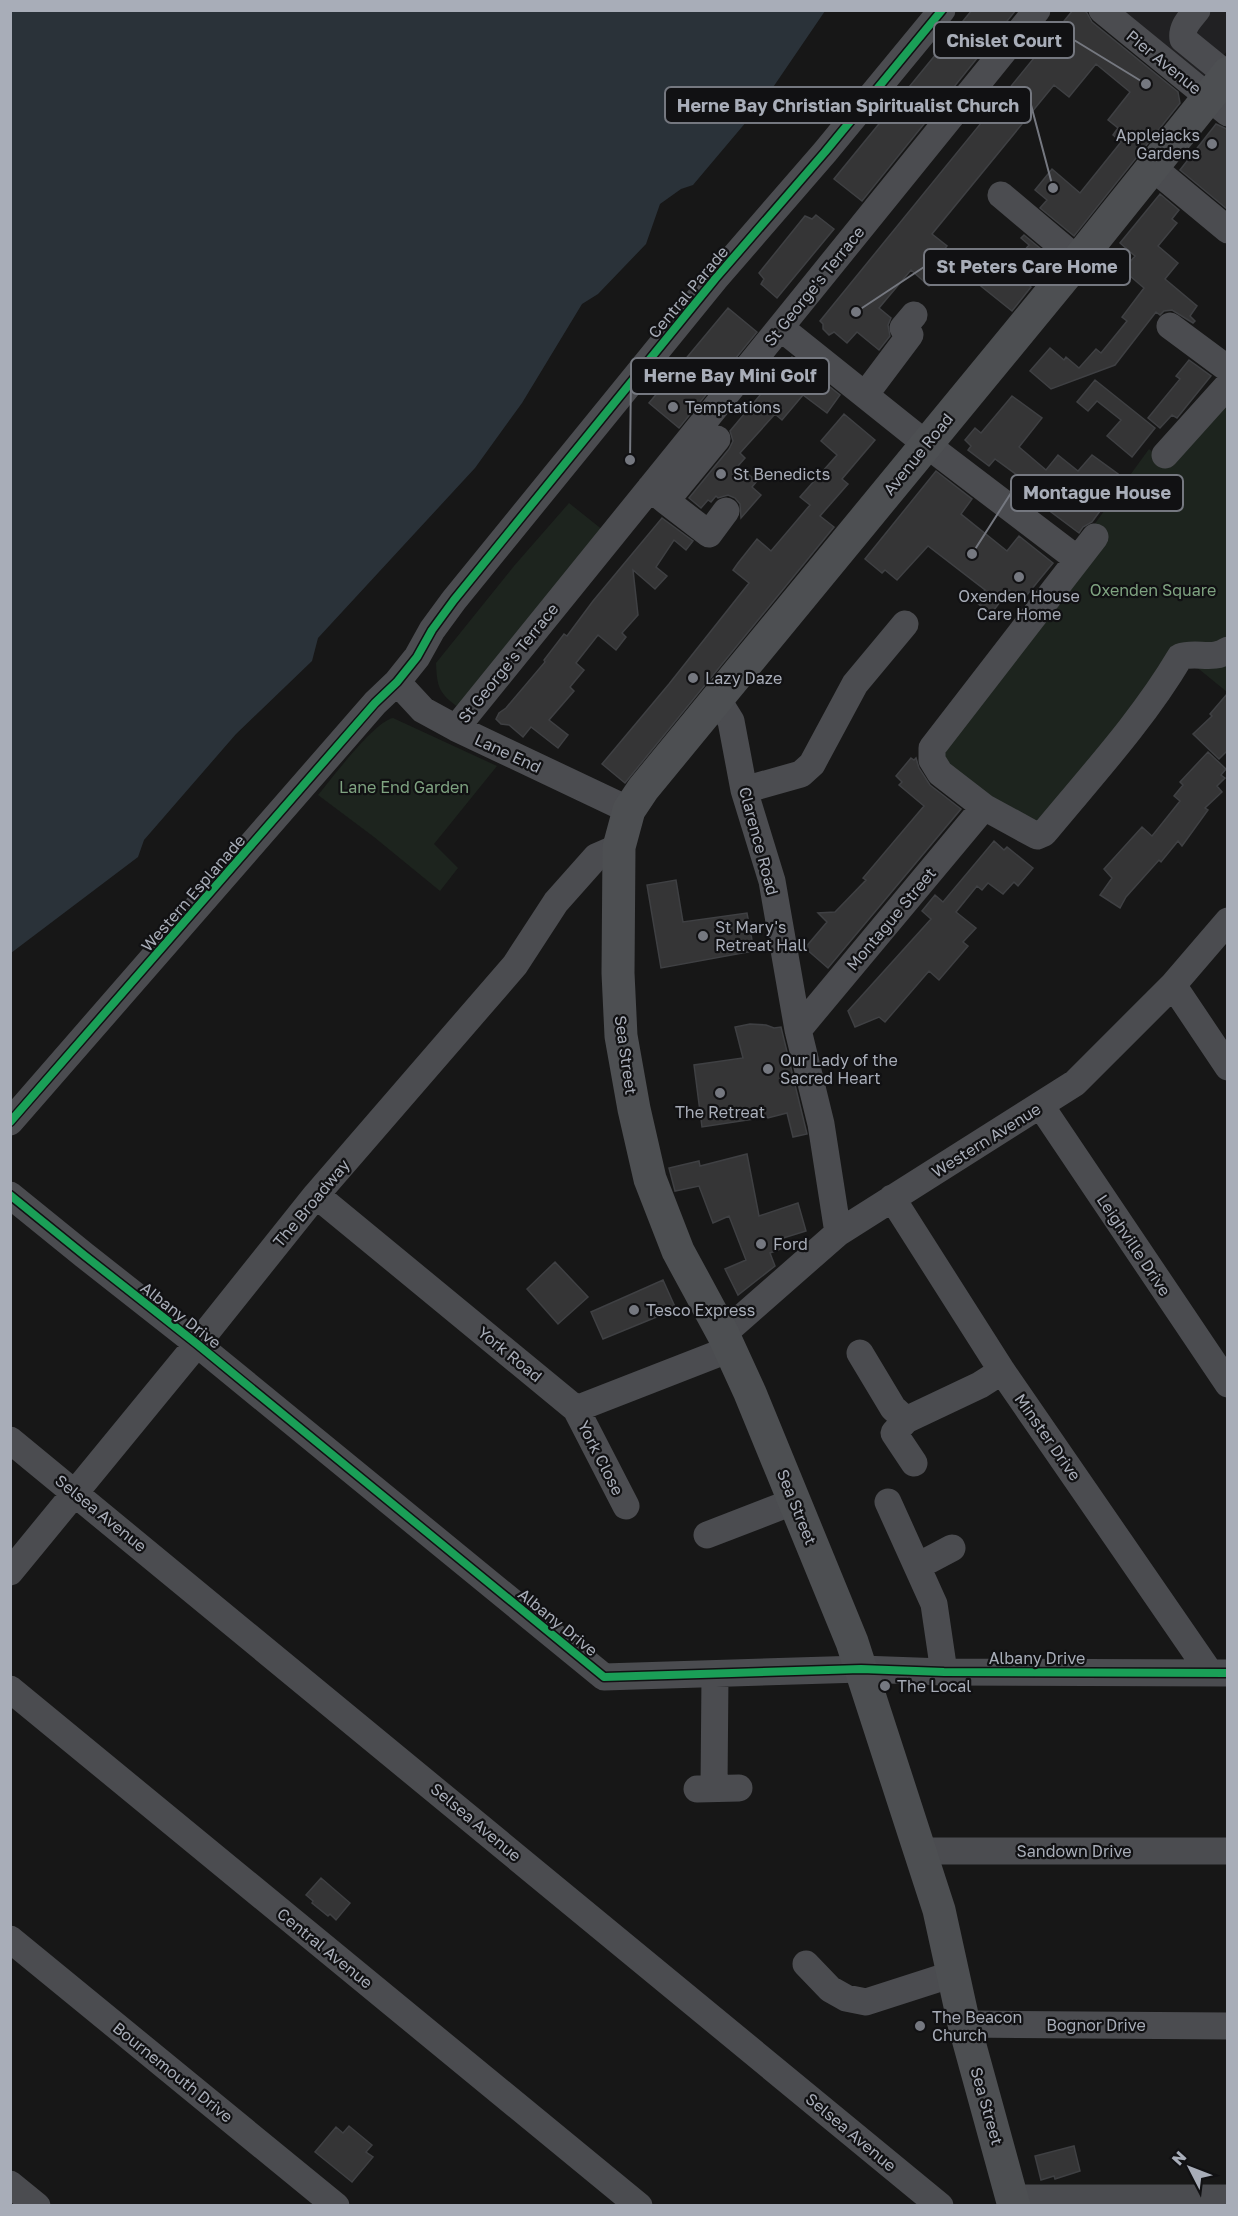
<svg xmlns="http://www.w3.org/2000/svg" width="1238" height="2216" viewBox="0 0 1238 2216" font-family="'Golos Text',sans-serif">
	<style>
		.built { fill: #212123 }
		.green { fill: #1d241e }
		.water { fill: #2a3239 }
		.building { fill: #353536; stroke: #3f4043; stroke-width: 1.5 }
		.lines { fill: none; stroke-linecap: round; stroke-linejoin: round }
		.minor { stroke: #4b4c50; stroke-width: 27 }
		.major { stroke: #4d4f52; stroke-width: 33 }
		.cycleway-casing { stroke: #111113; stroke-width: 11 }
		.cycleway { stroke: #1a9f57; stroke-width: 8 }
		.poi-dot { fill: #757880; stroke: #111113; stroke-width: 2 }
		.labels { text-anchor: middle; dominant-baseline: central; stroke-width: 4.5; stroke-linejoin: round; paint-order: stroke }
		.street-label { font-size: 16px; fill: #a8adb8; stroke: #111113 }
		.poi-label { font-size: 16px; fill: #a8adb8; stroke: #111113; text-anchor: start }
		.park-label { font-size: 16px; fill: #7fa381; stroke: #111113 }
		.leader { fill: none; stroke: #757880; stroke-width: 2 }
		.callout-dot { fill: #757880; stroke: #111113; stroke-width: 2 }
		.callout { fill: #111113; stroke: #757880; stroke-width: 2 }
		.callout-label { font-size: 18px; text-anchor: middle; font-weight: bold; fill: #a8adb8 }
	</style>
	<rect width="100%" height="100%" fill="#171717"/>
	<path class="built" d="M1119,11H1227V51L1204,78Z"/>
	<path class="green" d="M1227,394V692L1189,661L1040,826C1007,808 962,788 943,755L1091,529L1149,449L1158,456Z
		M569,503L604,531L459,708C439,693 437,688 436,663L514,566Z
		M393,718L497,766L434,844L458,868L440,891L374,837L318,795C332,778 375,721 393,718Z"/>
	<path class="water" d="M11,10L825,11L763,102L693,185L681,189L660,204L646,244L598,294L582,304L522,403L475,468L318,638L312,661L236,734L144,840L138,857L11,953Z"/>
	<path class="building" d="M972,10H1016L862,201L834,179Z
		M1073,10H1084L1087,13L1092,22L1178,92L1180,103L1074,236L1040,208L1047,200L1035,190L1052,169L1080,193L1121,142L1113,135L1118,128L1108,120L1130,92L1096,64L1069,97L1054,85L932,234L947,246L935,262L943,269L929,286L911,270L879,308L891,318L888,325L890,336L879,350L857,332L847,343L834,332L829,335L823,329V324L820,321Z
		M1216,124L1227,129V209L1180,170Z
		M1160,194L1179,210L1172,219L1177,223L1158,246L1178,263L1165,279L1197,306L1190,316L1195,321L1193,323L1172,310L1164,311L1160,315L1156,312L1115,365L1051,389L1030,371L1050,348L1064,360L1066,357L1079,368L1096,349L1101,353L1127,321L1122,317L1144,288L1123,270L1135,256L1120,243Z
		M816,215L834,229L777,298L761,284L764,279L759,273L805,216L812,219Z
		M1024,235L1046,253L1023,280L1031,287L1012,311L967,275L987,251L1009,269L1029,245L1021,238Z
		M728,308L757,332L679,428L649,403Z
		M792,357L840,395L827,413L803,395L782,420L775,414L740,453L745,458L738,466L757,481L752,487L761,495L741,518L740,504L735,498L728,495L718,498L716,496L711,502L708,500L701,508L689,498L729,449L733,441L730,431Z
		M1189,360L1211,376L1177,418L1172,415L1160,428L1148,418L1180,379L1176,376Z
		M1095,380L1155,428L1132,457L1107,436L1121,420L1097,401L1088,411L1077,402Z
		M1012,396L1042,418L1019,447L1046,470L1058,455L1078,471L1092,455L1118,474L1093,505L1100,511L1092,522L1083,527L1079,533L1023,491L1028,483L995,459L989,466L968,450L971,446L965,440L975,428L981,433Z
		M844,414L875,440L842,479L848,484L820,516L834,527L625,783L602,764L669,684L749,583L733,570L738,563L757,539L771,551L810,505L800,497L837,455L821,441Z
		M936,471L972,499L961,514L1007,551L1019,536L1053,563L1022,601L1009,590L991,614L976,602L985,590L928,546L897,580L885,570L882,573L865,559Z
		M662,518L693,541L686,550L674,540L656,567L667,576L655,589L633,570L638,615L622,633L626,637L616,650L598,635L576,663L584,670L570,687L574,691L549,720L568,735L558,748L531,727L523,737L509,725L501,724L496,719L499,713L506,708L545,662L544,660L564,634L567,636L593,601Z
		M1227,694V751L1219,759L1193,734L1212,716L1210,714Z
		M1208,752L1226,769L1221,775L1225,778L1217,786L1222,792L1205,808L1208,810L1182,846L1178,841L1161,862L1159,860L1126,897L1120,908L1100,895L1112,878L1104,869L1142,827L1152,836L1180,801L1174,796L1183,785L1180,782Z
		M911,758L914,760L916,758L919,768L930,785L961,809L828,968L805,948L827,922L818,913L835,912L866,880L863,878L924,806L899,785L902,782L896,776Z
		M994,841L1004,850L1007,847L1033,868L1018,886L1014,882L1003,894L988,883L982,890L977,886L956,912L976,928L963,942L968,946L939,980L929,971L885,1022L879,1017L855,1027L848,1011L931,919L922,911L935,895L943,902Z
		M676,880L683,922L747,913L754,951L661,968L647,885Z
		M750,1024L766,1025L774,1028L781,1027L807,1134L793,1137L787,1113L768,1118L767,1117L702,1127L694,1065L743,1058L735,1027Z
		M747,1154L759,1216L798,1203L806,1231L780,1239L783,1248L770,1253L775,1266L738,1295L725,1269L746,1260L729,1216L713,1223L699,1186L675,1191L669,1168L699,1161L700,1166Z
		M555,1262L588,1297L558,1324L527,1289Z
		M663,1280L676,1309L603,1339L591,1312Z
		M321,1878L350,1903L336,1920L330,1914L328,1916L312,1903L313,1901L306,1895Z
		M349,2126L372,2145L366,2152L373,2157L352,2182L315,2152L336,2127L343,2133Z
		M1074,2146L1080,2171L1055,2179L1054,2176L1041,2180L1035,2156Z"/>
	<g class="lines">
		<path class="minor" d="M1102,10L1228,113
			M1197,10C1190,19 1181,27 1183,39L1226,74
			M1152,167L1228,230
			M1001,195L1078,260
			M1170,326L1228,369
			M781,328L926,444L1077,559
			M865,395L910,335L903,328L914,315
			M1165,455L1228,385
			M650,488L666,501L717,439
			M666,501L709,534L726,511
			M1095,537L932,748V760L940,773L984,807L1037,836L1044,833C1091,776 1142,721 1180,657C1196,651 1213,661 1228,650
			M397,682L423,710L456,728L629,810
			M718,700L731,721L744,790L772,881L798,1030L821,1124L838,1233
			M456,728L1037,10
			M744,790L801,774L812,764L855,684L905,624
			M1173,985L1228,1067
			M798,1030L984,807
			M1041,1106L1228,1384
			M10,1122L375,703L397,682L417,657L432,630L454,600L715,279L825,152L942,10
			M10,1195L84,1255L197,1344L604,1677L861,1669L944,1672L1228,1673
			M316,1195L576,1409L730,1349
			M892,1198L1002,1371L1210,1673
			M723,1334L838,1233L1075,1083L1173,985L1228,921
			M860,1353L893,1408L906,1420L980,1385L1002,1371
			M576,1409L626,1506
			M906,1420L894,1433L914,1463
			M10,1440L940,2206
			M888,1502L934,1604L944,1672
			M707,1535L795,1501
			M918,1566L952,1548
			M10,1572L197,1344L316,1195L515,965L556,902L596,857L619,847
			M10,1689L639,2206
			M714,1788L715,1675
			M697,1789L739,1788
			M921,1851H1228
			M10,1939L336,2206
			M806,1964L830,1989L846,1998L866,2002L953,1974
			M964,2024L1228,2026
			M10,2184L37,2206
			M1013,2198H1228"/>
		<path class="major" d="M1014,2206L964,2024L939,1910L852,1642L750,1393L723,1334L678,1251L650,1179L634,1109L621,1036L618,973L619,847L629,810L643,789L1078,260L1228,73"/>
		<g class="cycleway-casing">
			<path id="cycleway" d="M10,1122L375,703L397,682L417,657L432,630L454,600L715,279L825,152L942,10
				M10,1195L84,1255L197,1344L604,1677L861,1669L944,1672L1228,1673"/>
		</g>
		<use href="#cycleway" class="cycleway"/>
	</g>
	<g class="poi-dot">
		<circle cx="1212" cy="144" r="6"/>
		<circle cx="673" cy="407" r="6"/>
		<circle cx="721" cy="474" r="6"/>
		<circle cx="1019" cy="577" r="6"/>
		<circle cx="693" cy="678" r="6"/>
		<circle cx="703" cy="936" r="6"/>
		<circle cx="768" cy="1069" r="6"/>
		<circle cx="720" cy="1093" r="6"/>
		<circle cx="761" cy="1244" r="6"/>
		<circle cx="634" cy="1310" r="6"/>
		<circle cx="885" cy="1686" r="6"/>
		<circle cx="920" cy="2026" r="6"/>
	</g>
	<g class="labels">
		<g class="street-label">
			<text transform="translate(1164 62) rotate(39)">Pier Avenue</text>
			<text transform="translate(814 286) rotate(-51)">St George's Terrace</text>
			<text transform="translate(688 292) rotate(-50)">Central Parade</text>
			<text transform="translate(918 454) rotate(-51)">Avenue Road</text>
			<text transform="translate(508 663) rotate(-51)">St George's Terrace</text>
			<text transform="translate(508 753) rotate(25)">Lane End</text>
			<text transform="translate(759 841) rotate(75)">Clarence Road</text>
			<text transform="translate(193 893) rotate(-49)">Western Esplanade</text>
			<text transform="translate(891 919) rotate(-50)">Montague Street</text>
			<text transform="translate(626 1055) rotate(82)">Sea Street</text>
			<text transform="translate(986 1140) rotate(-32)">Western Avenue</text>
			<text transform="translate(311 1203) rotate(-50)">The Broadway</text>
			<text transform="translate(1134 1245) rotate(56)">Leighville Drive</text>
			<text transform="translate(181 1315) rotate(38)">Albany Drive</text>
			<text transform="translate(510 1354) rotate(39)">York Road</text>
			<text transform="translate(1048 1437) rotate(55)">Minster Drive</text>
			<text transform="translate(601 1458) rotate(63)">York Close</text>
			<text transform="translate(797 1507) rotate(68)">Sea Street</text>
			<text transform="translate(101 1513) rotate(39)">Selsea Avenue</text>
			<text transform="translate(558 1622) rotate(39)">Albany Drive</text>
			<text x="1037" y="1658">Albany Drive</text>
			<text transform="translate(476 1822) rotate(40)">Selsea Avenue</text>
			<text x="1074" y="1851">Sandown Drive</text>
			<text transform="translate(325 1948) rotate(39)">Central Avenue</text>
			<text x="1096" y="2025">Bognor Drive</text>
			<text transform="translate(173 2072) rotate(39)">Bournemouth Drive</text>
			<text transform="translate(987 2106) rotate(74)">Sea Street</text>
			<text transform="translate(851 2132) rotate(40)">Selsea Avenue</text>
		</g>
		<g class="poi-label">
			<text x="1200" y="135" text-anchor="end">Applejacks<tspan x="1200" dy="18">Gardens</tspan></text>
			<text x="685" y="407">Temptations</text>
			<text x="733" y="474">St Benedicts</text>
			<text x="1019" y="596" text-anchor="middle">Oxenden House<tspan x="1019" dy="18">Care Home</tspan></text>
			<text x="705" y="678">Lazy Daze</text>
			<text x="715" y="927">St Mary's<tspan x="715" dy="18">Retreat Hall</tspan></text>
			<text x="780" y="1060">Our Lady of the<tspan x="780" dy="18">Sacred Heart</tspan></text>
			<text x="720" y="1112" text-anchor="middle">The Retreat</text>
			<text x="773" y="1244">Ford</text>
			<text x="646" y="1310">Tesco Express</text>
			<text x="897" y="1686">The Local</text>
			<text x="932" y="2017">The Beacon<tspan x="932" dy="18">Church</tspan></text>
		</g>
		<g class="park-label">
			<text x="1153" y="590">Oxenden Square</text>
			<text x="404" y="787">Lane End Garden</text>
		</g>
	</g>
	<path class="leader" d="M1146 84L1074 40M1053 188L1031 105M856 312L924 267M630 460L631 376M972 554L1011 493"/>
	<g class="callout-dot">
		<circle cx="1146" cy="84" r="6"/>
		<circle cx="1053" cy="188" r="6"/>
		<circle cx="856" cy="312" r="6"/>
		<circle cx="630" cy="460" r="6"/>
		<circle cx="972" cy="554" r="6"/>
	</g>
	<g class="callout">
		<rect x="934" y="22" width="140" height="36" rx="6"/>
		<rect x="665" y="87" width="366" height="36" rx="6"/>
		<rect x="924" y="249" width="206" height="36" rx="6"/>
		<rect x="631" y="358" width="198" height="36" rx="6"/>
		<rect x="1011" y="475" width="172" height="36" rx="6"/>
	</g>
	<g class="callout-label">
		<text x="1004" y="47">Chislet Court</text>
		<text x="848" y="112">Herne Bay Christian Spiritualist Church</text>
		<text x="1027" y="273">St Peters Care Home</text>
		<text x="730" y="382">Herne Bay Mini Golf</text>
		<text x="1097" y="499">Montague House</text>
	</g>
	<rect width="1238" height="2216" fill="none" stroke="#a8adb8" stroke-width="24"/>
	<g transform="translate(1190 2168) rotate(312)" stroke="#111113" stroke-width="4.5" paint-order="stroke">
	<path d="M0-4.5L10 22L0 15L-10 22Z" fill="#a8adb8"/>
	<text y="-9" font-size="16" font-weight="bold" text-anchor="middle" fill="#a8adb8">N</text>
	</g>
</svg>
